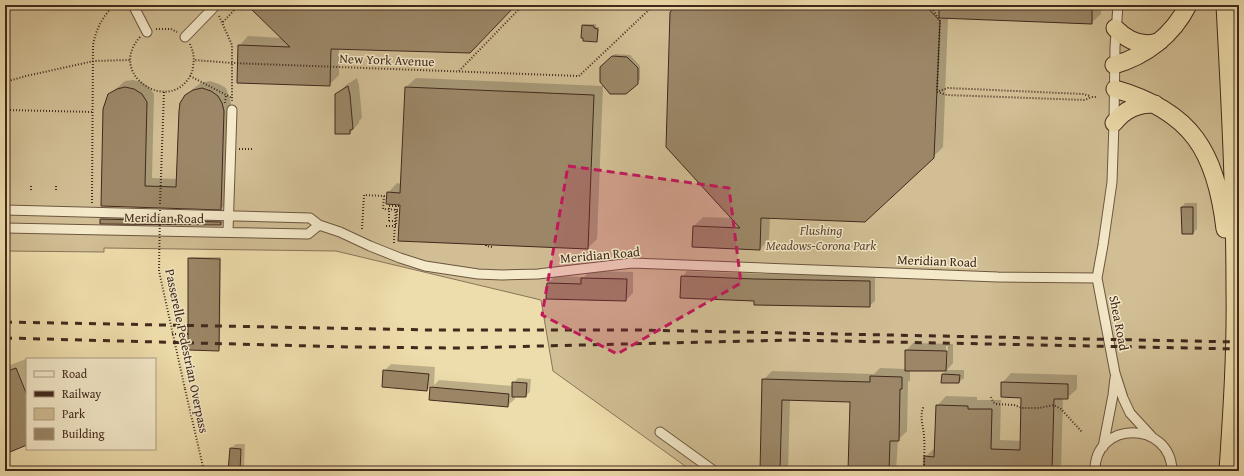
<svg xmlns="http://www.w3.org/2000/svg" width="1244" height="476" viewBox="0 0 1244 476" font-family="'Gentium Book Plus',serif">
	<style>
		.green { fill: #d1be94; stroke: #897458 }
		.shadow { fill: #0003; fill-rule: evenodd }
		.building { fill: #9b8767; stroke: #41291d }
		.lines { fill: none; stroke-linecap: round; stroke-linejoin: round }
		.street-casing { stroke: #6c5641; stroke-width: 11 }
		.highway-casing { stroke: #41291d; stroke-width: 19 }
		.path { stroke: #41291d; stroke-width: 2; stroke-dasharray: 1 2; stroke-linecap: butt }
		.street { stroke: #f4e9c9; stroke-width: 9 }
		.highway { stroke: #eeddac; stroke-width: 17 }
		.rail { stroke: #41291d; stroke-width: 3; stroke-dasharray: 7 7; stroke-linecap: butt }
		.path-bridge { stroke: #41291d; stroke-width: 2; stroke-dasharray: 1 2; stroke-linecap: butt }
		.marked { fill: #c2185b; fill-opacity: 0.2; stroke: #c2185b; stroke-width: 3; stroke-dasharray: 8 5; stroke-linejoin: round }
		.labels { text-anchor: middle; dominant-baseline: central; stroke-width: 3; stroke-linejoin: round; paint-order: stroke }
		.street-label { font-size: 13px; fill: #41291d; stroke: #f4e9c9 }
		.park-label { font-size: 13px; font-style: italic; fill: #5e4735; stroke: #f4e9c9 }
	</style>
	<rect width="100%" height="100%" fill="#eeddac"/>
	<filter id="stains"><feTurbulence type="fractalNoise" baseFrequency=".005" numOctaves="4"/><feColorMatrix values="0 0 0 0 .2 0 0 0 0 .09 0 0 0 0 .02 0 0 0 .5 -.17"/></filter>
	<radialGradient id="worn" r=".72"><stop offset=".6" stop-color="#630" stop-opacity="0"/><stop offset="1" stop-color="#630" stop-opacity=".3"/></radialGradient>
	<path class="green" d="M5,5H1239V471H692L553,371L541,300L336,251L104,248V252L5,251Z"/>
	<path class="shadow" d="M249,5H515L339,48V75L329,85L239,46L248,36L282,38Z
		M679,5H1101V14L1091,23L948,18L943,147L933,157L770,217L769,239L760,249L694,226L703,217L733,218Z
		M585,24H596V27H599L598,38L596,40L583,26Z
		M615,54L630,55L640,66V80L626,93L601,68Z
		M357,78L359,85L362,118L359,121V123L350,133L336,95L346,85Z
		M416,78L603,86L597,239L588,248L401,204L388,193L397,183L402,184L406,87Z
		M133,80L142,82L149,87L154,94L152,178L177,179L186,96L194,88L201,83L210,81L219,84L226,88L229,96L231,103L228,201L221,209L102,206L109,95L125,81Z
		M1185,203H1197V229L1193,233H1183L1182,207Z
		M104,217L223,220V222L221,224L101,223V219Z
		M191,257H221L220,348L218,350L189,259Z
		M590,271L633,272V293L626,300L548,283L555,276L584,277Z
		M687,271L761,274L875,275V301L869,306L755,300L682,277Z
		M913,343L953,344V363L947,370H964V378L959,382L943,374L947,370H910V380L908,382L907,431L898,440L896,471H849L851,401L790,400L788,471H761L763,380L772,371L874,374L880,368L906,369V351ZM946,346H948L947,365H945Z
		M26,359L27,362V444L5,453V367Z
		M391,364L435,367L434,385L439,380L513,386V383L518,378L531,379L530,392L526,396H515V399L507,406L430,399L432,385L427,390L384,371Z
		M1011,373L1077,375V389L1067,398H1063L1061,471H935V469L925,457L935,448L937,406L946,396L977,397V400H1001L1000,440L1021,441L1022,397L1002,383Z
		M236,444H245L244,468L241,471H229L231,448Z"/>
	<path class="building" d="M247,5H516L470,53L331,49L330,86L237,83L238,45L290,47Z
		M678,5H925L940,21L934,158L865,222L761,218L760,250L692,247L693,226L740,228L666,147L670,12Z
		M939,5H1092V24L939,18Z
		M582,25L594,26V28L598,29L597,42L583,41V38H581Z
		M612,56L627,57L638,68V84L626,94H610L600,82V67Z
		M348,86L350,95L353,129L350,130V134H335V94Z
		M125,87L134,89L142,94L147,102L145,186L176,187L179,111L180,103L185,95L193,90L202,88L211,91L218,96L222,103L224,111L221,210L101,206L103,109L108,94L117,89Z
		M405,87L594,95L588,249L398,241L400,205L386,204L387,192L400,193Z
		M1181,207H1193V234H1182Z
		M100,219L221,222V225L100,224Z
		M188,258L220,259L219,351L188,350Z
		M681,276L755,279L870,281V307L754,305V301L680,298Z
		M581,278L627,279L626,301L546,299L547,283L581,284Z
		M905,350L947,351L946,371H905Z
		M16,368L27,395V445L5,454V372Z
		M383,370L429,374L427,391L382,387Z
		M942,374L960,375L959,383H941Z
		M870,376L902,377V389H900L899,441H890L889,471H848L850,402L782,400L780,471H760L762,379L870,382Z
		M512,382L527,383L526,397H512Z
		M1001,382L1068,384V399H1054L1052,471L924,470V456L934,457L936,405L968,406V409H992L991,449L1020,450L1021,398L1001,397Z
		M430,387L509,394L508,407L429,400Z
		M230,448L241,449L240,471H228Z"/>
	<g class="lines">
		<g class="street-casing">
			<path id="street" d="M133,5L147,32
				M1118,5L1115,47L1114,123L1112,182L1103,245L1097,278L1115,373L1123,398L1130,413L1153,438
				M185,37L216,5
				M5,210L310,218L319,225L340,232L370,246L400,258L425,266L478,274L502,275L538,274L632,263L998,277L1097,278
				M5,228L308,234L319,225
				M228,232L232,110
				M660,432L714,471
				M1103,447L1113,395L1115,378
				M1095,471C1094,420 1171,420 1172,471"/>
		</g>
		<g class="highway-casing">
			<path id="highway" d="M1225,5C1230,100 1235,195 1235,289C1236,350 1232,411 1228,471
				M1115,28C1128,41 1143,48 1160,41
				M1114,65C1146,56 1173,35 1188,5
				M1115,89C1192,111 1216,152 1225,229
				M1114,123C1125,109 1137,104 1155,104"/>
		</g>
		<path class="path" d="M930,5L940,21L937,92
			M219,16L232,45V101
			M223,22L239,5
			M156,29H171L177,32
			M140,37C105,76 173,117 192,72C193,69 193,64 194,60
			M190,44L193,52L194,60L232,63L579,76L654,5
			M459,71L523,5
			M190,76L232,98
			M5,82L26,76L94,61L130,60
			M939,91L948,88L1083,94L1090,96
			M937,92L947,95L1085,100L1091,97H1096
			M225,103L226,95
			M7,116V110L93,112
			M239,149H252
			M6,189V184
			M31,190V184
			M56,190V185
			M92,203L93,45C96,29 103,15 115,5
			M160,204L164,92
			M389,206H400
			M389,221H395
			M386,226H396L397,210
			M362,229L364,195L384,196L383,209L400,210
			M394,243V240
			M486,245V246L492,247
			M172,334H188
			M185,389L204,471
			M991,397L993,402L996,404L1014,405L1022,408H1039L1054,405L1061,409L1082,432
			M924,471C924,459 925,447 924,435C923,425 919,415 924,406"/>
		<use href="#street" class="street"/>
		<use href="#highway" class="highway"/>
		<path class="rail" d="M5,322L431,330H637L1239,342
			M5,338L349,347L459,348L791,340L1239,349"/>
		<path class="path-bridge" d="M160,210L159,271L185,389
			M389,221V206
			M394,240L396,206"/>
	</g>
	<path class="marked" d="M568,166L729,188L741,283L617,354L542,315Z"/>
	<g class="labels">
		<g class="street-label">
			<text transform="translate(387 60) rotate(2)">New York Avenue</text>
			<text transform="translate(164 218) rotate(1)">Meridian Road</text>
			<text transform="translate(600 255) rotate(-5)">Meridian Road</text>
			<text transform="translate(937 261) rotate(2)">Meridian Road</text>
			<text transform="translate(1119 323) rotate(79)">Shea Road</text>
			<text transform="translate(187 351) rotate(78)">Passerelle Pedestrian Overpass</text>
		</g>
		<g class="park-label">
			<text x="821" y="230">Flushing<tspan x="821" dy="15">Meadows-Corona Park</tspan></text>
		</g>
	</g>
	<rect width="1244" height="476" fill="none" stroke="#eeddac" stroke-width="20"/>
	<rect x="6" y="6" width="1232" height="464" fill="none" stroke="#41291d" stroke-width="2"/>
	<rect x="10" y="10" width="1224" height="456" fill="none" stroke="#41291d"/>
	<rect x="26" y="358" width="130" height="92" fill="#f4e9c9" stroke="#ac9c84"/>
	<rect x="34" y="371" width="20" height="6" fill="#f4e9c9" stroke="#ac9c84"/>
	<text x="62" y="378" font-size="12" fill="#41291d">Road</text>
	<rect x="34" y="391" width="20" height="6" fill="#41291d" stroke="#ac9c84"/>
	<text x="62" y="398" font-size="12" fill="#41291d">Railway</text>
	<rect x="34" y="408" width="20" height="12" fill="#d1be94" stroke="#ac9c84"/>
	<text x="62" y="418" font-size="12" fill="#41291d">Park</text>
	<rect x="34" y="428" width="20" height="12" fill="#9b8767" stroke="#ac9c84"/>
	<text x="62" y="438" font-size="12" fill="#41291d">Building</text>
	<rect width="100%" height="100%" filter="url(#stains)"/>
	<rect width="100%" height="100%" fill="url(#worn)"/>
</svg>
